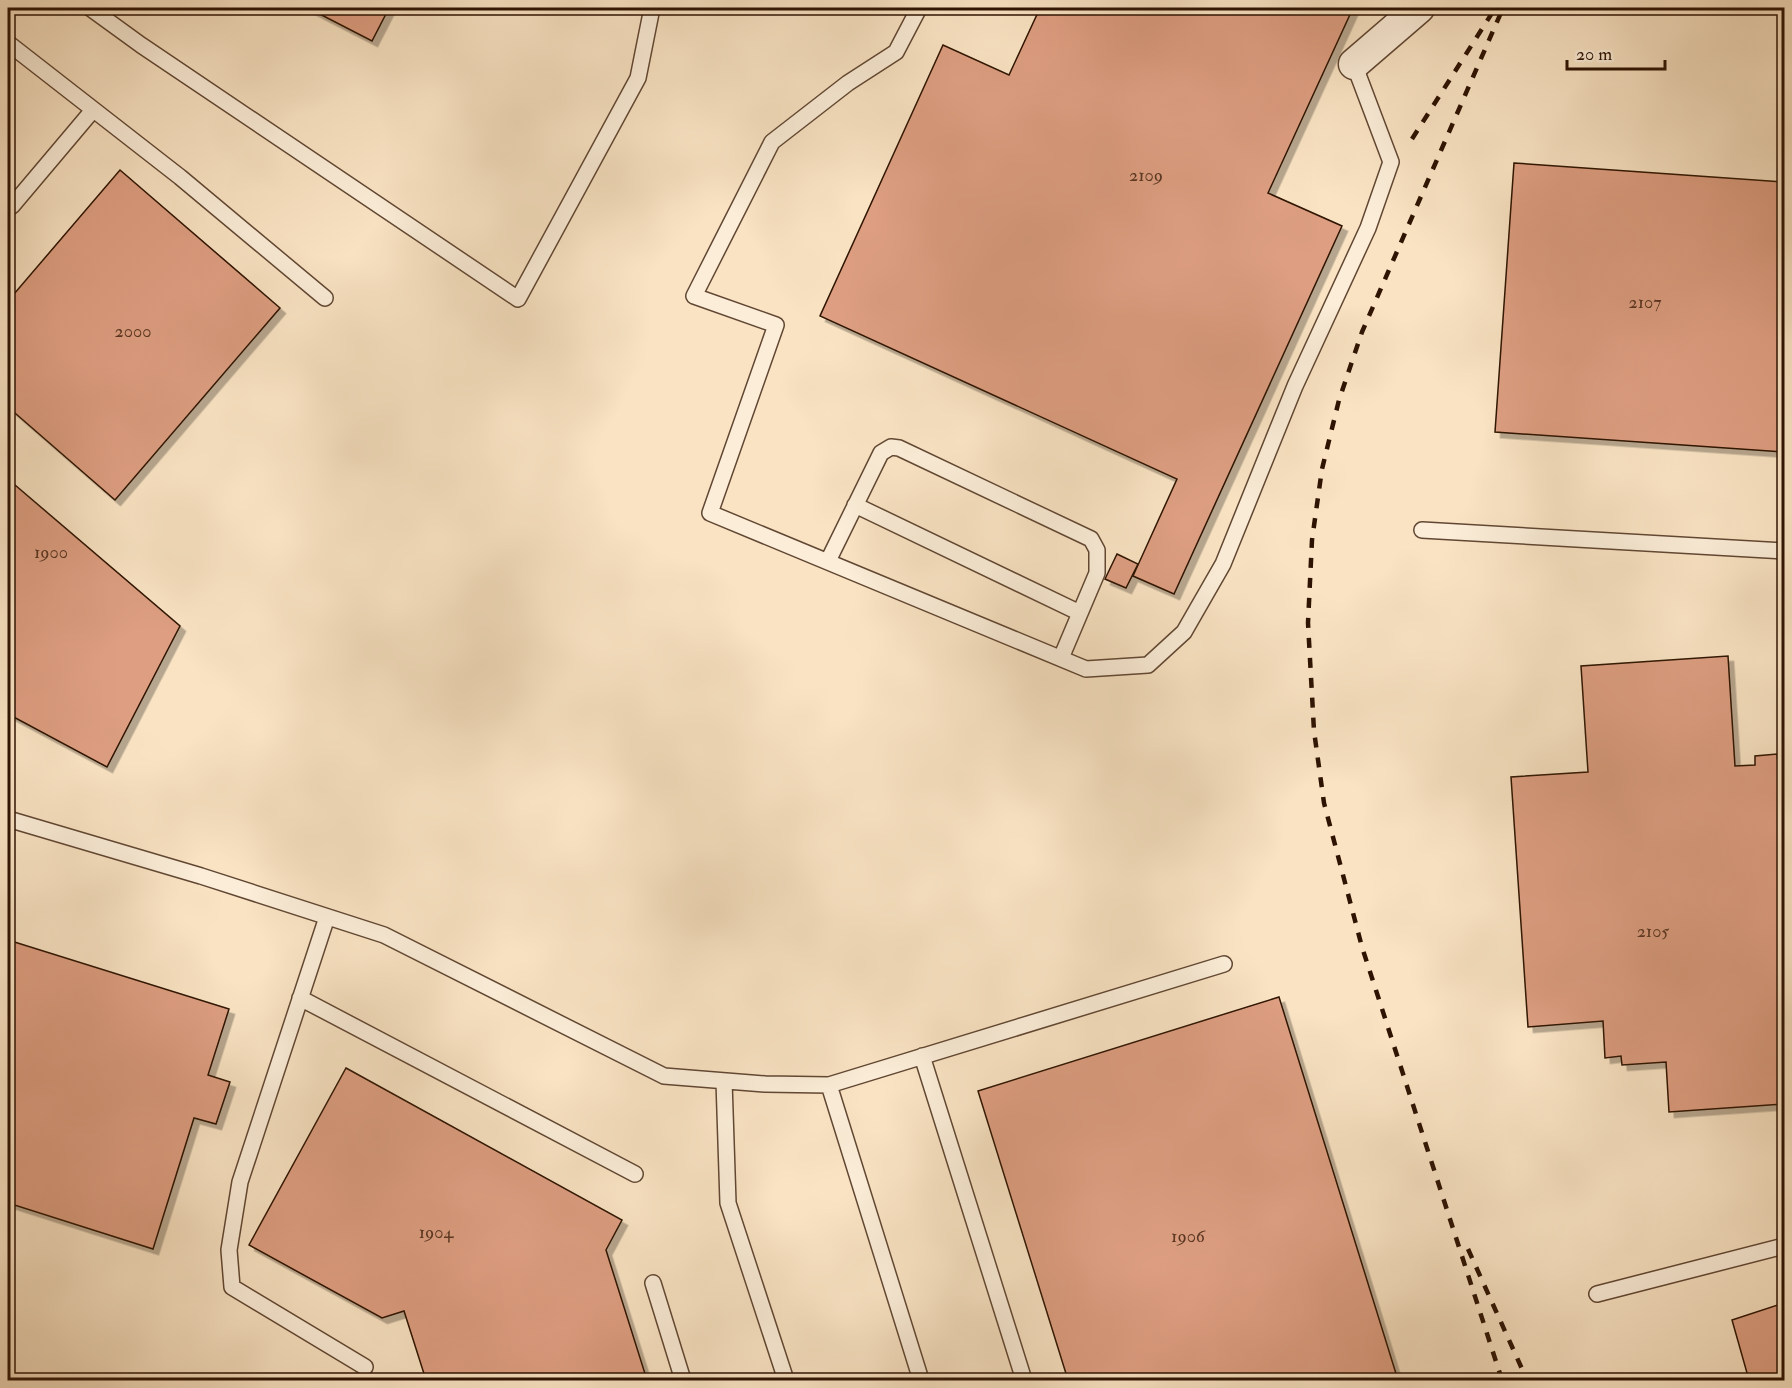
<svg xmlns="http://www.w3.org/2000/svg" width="1792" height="1388" viewBox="0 0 1792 1388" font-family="'IM FELL Double Pica',serif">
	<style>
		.building { fill: #dd9e81; stroke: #2e1303; stroke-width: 1.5; filter: url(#shadow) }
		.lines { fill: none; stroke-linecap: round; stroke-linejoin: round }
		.service-casing { stroke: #614733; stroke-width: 18 }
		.minor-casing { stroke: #614733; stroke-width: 33 }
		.service { stroke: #fbedd8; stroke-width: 15 }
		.minor { stroke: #fbedd8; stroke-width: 30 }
		.rail { stroke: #2e1303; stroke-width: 4.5; stroke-dasharray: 10 10; stroke-linecap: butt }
		.labels { text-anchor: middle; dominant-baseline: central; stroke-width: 4.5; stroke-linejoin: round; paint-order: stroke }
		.number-label { font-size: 18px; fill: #5a3622 }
	</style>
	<defs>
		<filter id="shadow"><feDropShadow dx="5.5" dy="5.5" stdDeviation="0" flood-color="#0004"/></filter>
	</defs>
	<rect width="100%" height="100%" fill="#f9e3c3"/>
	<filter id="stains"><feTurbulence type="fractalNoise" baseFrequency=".00333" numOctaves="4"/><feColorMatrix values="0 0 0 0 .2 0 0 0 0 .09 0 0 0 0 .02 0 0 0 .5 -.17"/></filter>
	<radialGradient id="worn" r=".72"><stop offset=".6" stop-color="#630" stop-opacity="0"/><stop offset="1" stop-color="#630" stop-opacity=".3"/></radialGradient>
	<path class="building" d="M308,8H389L372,41Z
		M1040,8H1353L1268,193L1342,226L1174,594L1133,576L1177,479L820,316L943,45L1009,75Z
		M1514,163L1784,182V452L1495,432Z
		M120,170L280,308L115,500L8,407V301Z
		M8,479L180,626L107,767L8,714Z
		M1117,554L1138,564L1126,588L1105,579Z
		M1728,656L1735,766L1755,765V756L1777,754L1778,764H1784V1104L1669,1112L1666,1062L1622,1065L1621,1056L1605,1058L1603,1021L1528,1027L1511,777L1588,772L1581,666Z
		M8,940L229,1009L208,1075L230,1082L216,1124L194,1118L153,1249L8,1203Z
		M1279,997L1398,1380H1068L978,1091Z
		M346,1068L622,1220L606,1250L647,1380H426L404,1311L382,1318L249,1245Z
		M1784,1303V1380H1749L1732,1320Z"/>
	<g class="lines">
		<g class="service-casing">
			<path id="service" d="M90,8L141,45L518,299L638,78L652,8
				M919,8L896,52L848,83L772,142L694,296L776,325L710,513L1086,669L1148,665L1184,632L1223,564L1295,386L1368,228L1391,162L1354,64
				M8,43L180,177L325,298
				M12,206L93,110
				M855,505L1080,613
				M1422,530L1784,551
				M828,561L881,453L891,447L899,448L1091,539L1097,550V573L1061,658
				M8,819L201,876L384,935L664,1076L765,1084L829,1085L1224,964
				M327,917L240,1182L229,1250L232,1287L365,1367
				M300,998L635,1174
				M922,1056L1024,1380
				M724,1081L728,1203L786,1380
				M829,1085L921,1380
				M653,1283L683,1380
				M1597,1294L1784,1246"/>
		</g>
		<g class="minor-casing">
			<path id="minor" d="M1354,64L1419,8"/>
		</g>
		<use href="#service" class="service"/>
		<use href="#minor" class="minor"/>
		<path class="rail" d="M1412,139L1494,10
			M1468,1249L1527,1380
			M1502,1380L1362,947L1324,803L1314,731L1308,623L1312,540L1322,469L1339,400L1362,332L1503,8"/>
	</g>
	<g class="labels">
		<g class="number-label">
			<text x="1146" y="175">2109</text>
			<text x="1645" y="302">2107</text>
			<text x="133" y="331">2000</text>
			<text x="51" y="552">1900</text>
			<text x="1653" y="931">2105</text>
			<text x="436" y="1232">1904</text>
			<text x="1188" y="1236">1906</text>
		</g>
	</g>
	<rect width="1792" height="1388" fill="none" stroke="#f9e3c3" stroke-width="30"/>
	<rect x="9" y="9" width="1774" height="1370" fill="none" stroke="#2e1303" stroke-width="3"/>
	<rect x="15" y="15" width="1762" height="1358" fill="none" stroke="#2e1303" stroke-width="1.5"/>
	<path d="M1567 60v9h98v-9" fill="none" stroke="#2e1303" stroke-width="3"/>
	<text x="1576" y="60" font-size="18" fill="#2e1303" stroke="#fbedd8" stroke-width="4.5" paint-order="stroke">20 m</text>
	<rect width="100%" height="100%" filter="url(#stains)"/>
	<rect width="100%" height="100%" fill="url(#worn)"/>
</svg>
